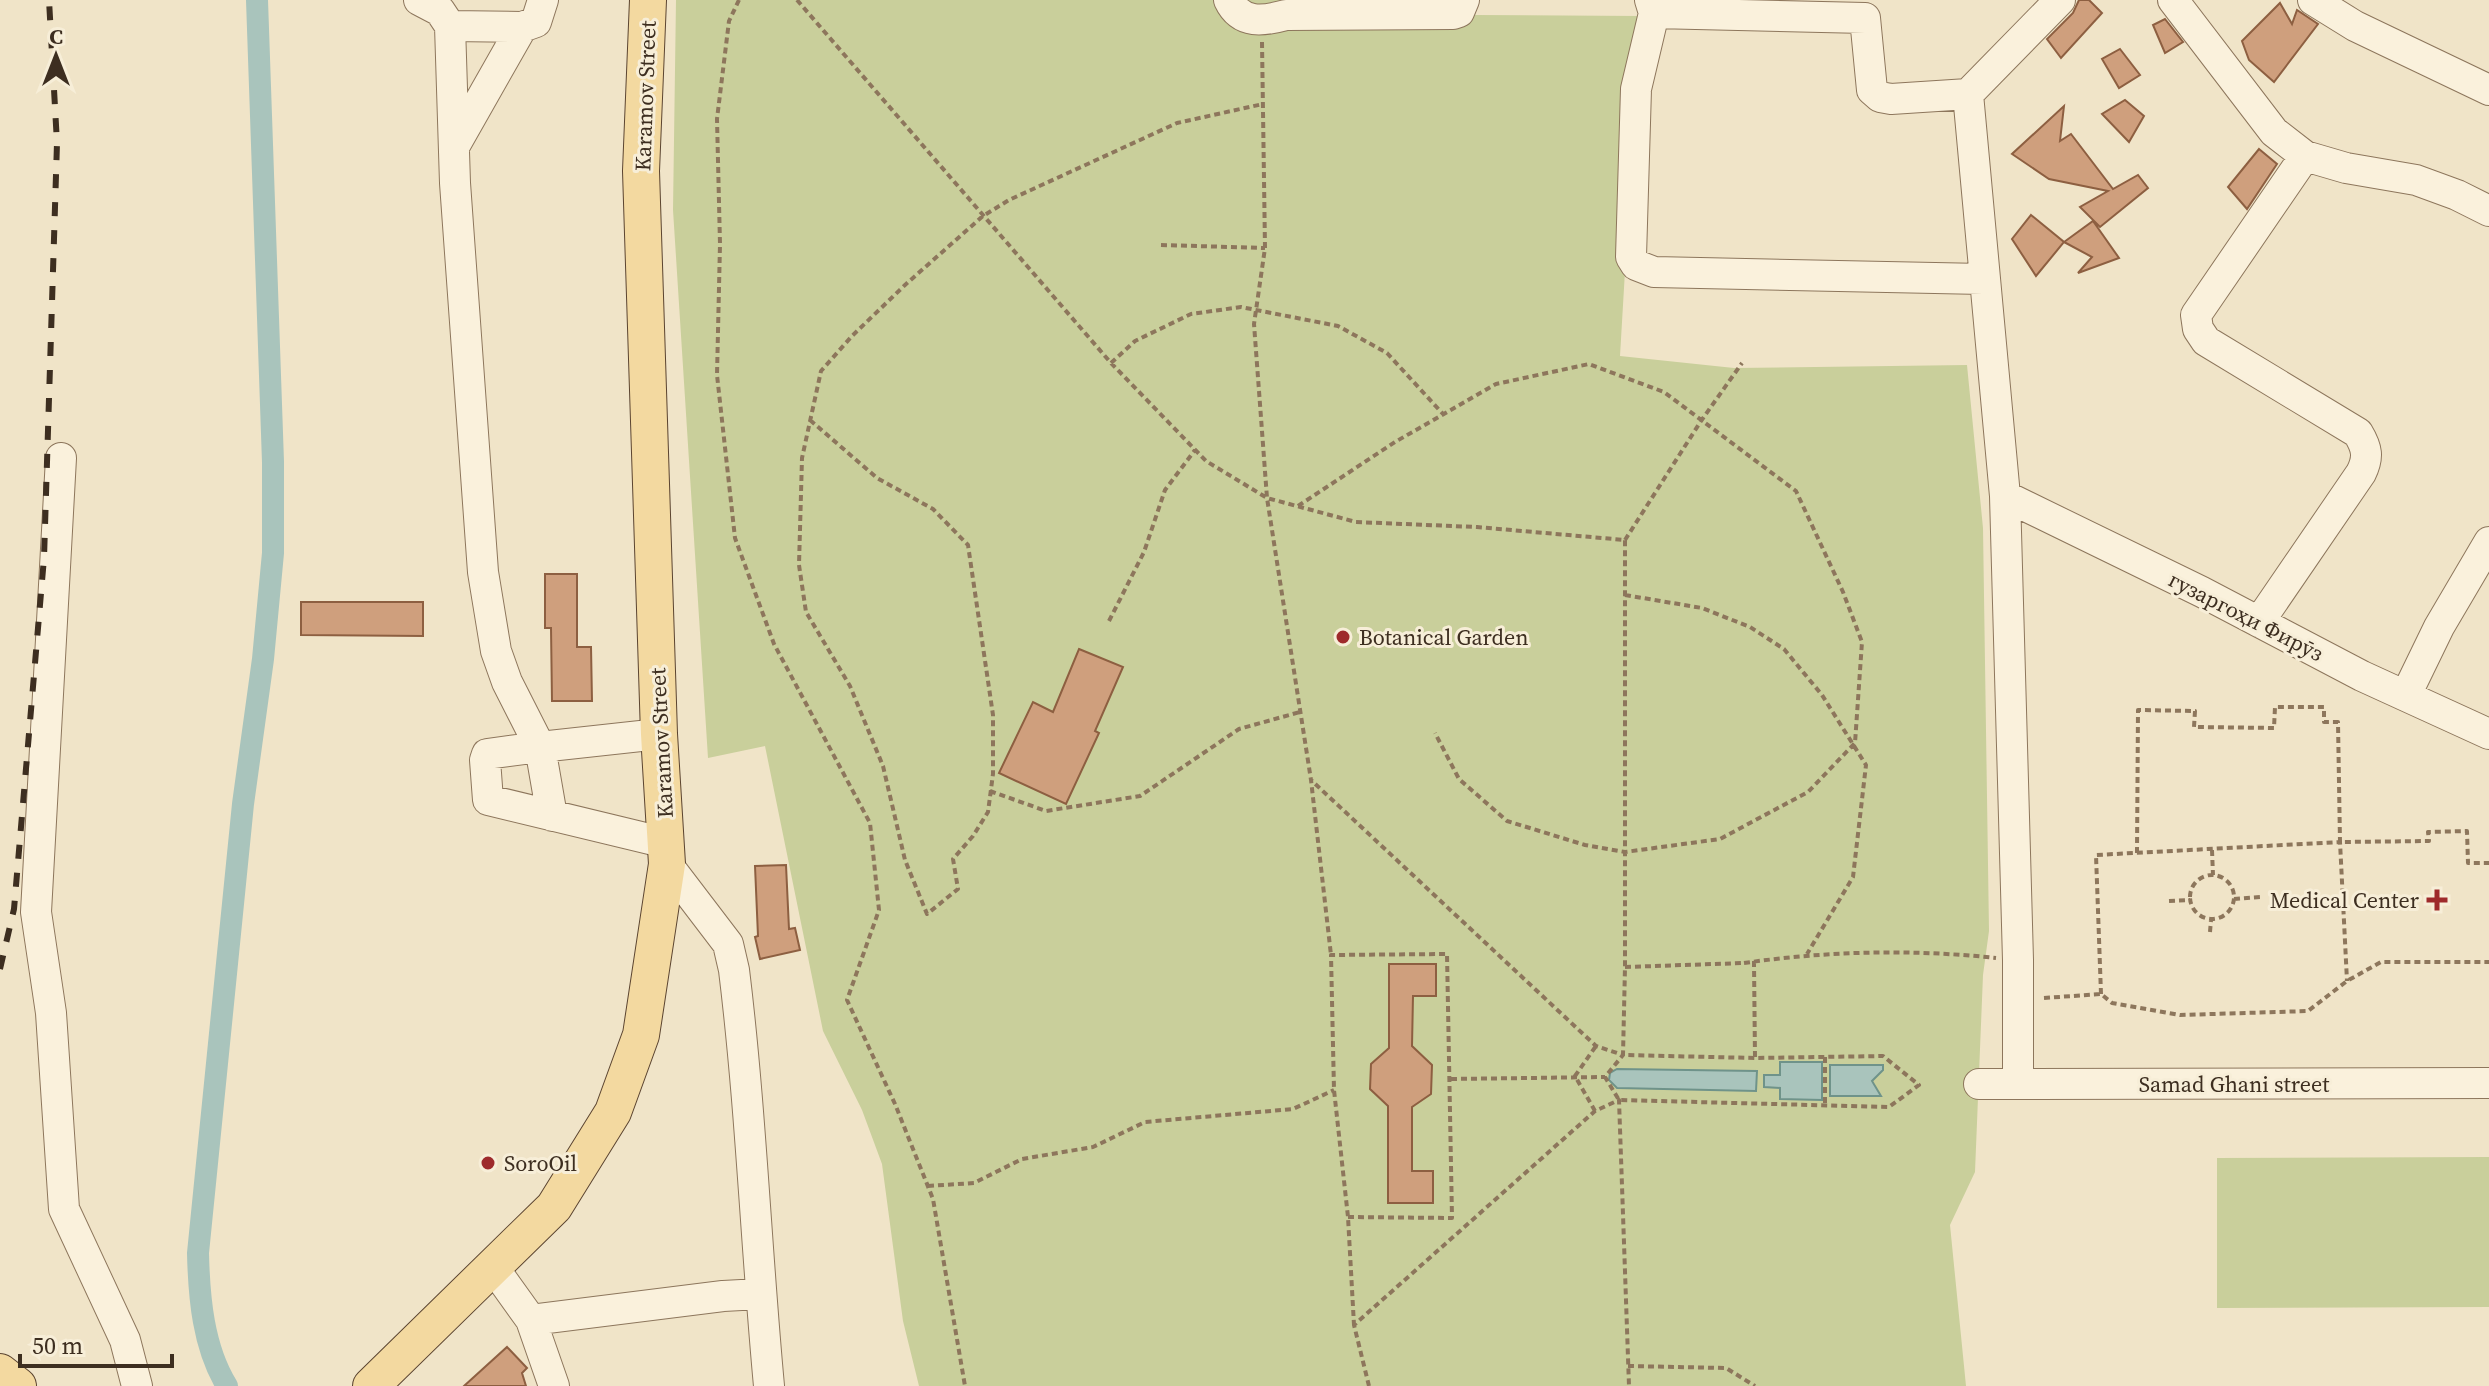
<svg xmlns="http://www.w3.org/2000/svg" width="2489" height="1386" viewBox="0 0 2489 1386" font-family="'Source Serif 4',serif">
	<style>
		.green { fill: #c9cf9b }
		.water { fill: #a9c4bc; stroke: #6f938a; stroke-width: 2 }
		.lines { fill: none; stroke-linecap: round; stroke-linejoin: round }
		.canal { stroke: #a9c4bc; stroke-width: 22 }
		.building { fill: #cf9f7d; stroke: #8d5f41; stroke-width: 2 }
		.minor-casing { stroke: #8d765c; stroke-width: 32 }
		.major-casing { stroke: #5b4430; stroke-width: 38 }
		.path { stroke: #8d765c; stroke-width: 4; stroke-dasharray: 6 4; stroke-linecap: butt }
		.minor { stroke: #faf1dc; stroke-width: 30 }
		.major { stroke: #f3d9a0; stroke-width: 36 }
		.rail { stroke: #3d2e20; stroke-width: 6; stroke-dasharray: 14 14; stroke-linecap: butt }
		.poi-dot { fill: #9e2a2b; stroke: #f7eed8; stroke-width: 3 }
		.labels { text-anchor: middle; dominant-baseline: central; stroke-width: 6; stroke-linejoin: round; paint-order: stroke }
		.street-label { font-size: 22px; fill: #3d2e20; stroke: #f7eed8 }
		.poi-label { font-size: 22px; fill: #3d2e20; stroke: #f7eed8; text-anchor: start }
	</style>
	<rect width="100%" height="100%" fill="#f0e4c8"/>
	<path class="green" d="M676,0H1479L1475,15L1640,16L1620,356L1734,368L1967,365L1983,528L1989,931L1983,975L1975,1172L1950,1225L1966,1386H919L903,1321L882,1164L862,1110L823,1031L765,746L708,758L673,210Z
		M2489,1157V1307L2217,1308V1158Z"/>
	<path class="water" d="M1780,1062H1822V1100L1780,1099V1088L1764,1087V1075H1780Z
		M1830,1065H1883V1070L1872,1081L1881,1096H1830Z
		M1617,1069L1757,1071L1756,1091L1617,1088L1609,1080L1610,1073Z"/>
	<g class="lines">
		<path class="canal" d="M227,1386C203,1347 199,1297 198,1253L243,804L263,659L273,553V462L257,0"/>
	</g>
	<path class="building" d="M2089,0L2102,13L2061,58L2047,39L2073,13L2079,0Z
		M2280,3L2292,24L2297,10L2318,24L2274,82L2249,60L2242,41Z
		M2165,19L2183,42L2165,53L2153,25Z
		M2120,49L2140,75L2119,88L2102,59Z
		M2125,100L2144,116L2129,142L2102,114Z
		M2064,106L2060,141L2071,134L2113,189L2138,175L2148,188L2100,227L2080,207L2108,191L2049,179L2012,154Z
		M2259,149L2277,164L2247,209L2228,187Z
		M2031,215L2064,242L2036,276L2012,239Z
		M2093,221L2119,258L2078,273L2092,257L2064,242Z
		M545,574H577V647H591L592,701H552L551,628H545Z
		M301,602H423V636L301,635Z
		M1079,649L1123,667L1095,731L1099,733L1066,804L999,773L1033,702L1053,712Z
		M786,865L789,929L795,928L800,950L760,959L755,937L758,936L755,866Z
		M1389,964H1436V996H1413L1412,1046L1432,1065L1431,1094L1412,1107V1171H1433V1203H1388V1106L1370,1089L1371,1064L1389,1048Z
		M507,1347L527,1368L522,1373L526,1386H464Z"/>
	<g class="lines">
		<g class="minor-casing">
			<path id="minor" d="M419,0L440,11L450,26L455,183L483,572L496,651L507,682L540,747L659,734
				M1229,0C1241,25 1264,21 1286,15L1453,14L1459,12L1464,0
				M1650,0L1654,13L1865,18L1872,90L1880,97L1891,99L1968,94
				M2173,0L2274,132L2305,156L2346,168L2416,180L2457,195L2489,211
				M2313,0L2355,26L2489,90
				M1654,13L1636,89L1631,257L1636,265L1654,272L1983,279
				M450,26L522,27L536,22L543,0
				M455,145L522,27
				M61,458L36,912L51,1013L64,1209L125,1340L137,1386
				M2005,496L2202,592L2362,676L2489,734
				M2259,622L2361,473C2369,457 2367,448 2358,433L2206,341L2198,329L2196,315L2305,156
				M2406,695L2439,627L2489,542
				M552,816L540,747L487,754L485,760L488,800L666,843
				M667,864L728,944L734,970C751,1108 756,1247 769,1386
				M1979,1084L2489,1083
				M2018,1084V960L2005,496L1968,94L2060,0
				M493,1267L531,1320L554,1386
				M531,1320L723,1296L760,1294"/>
		</g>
		<g class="major-casing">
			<path id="major" d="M0,1372L18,1386
				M371,1386L554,1207L613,1112L641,1035L667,864L659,734L641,171L648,0"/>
		</g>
		<path class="path" d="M739,0L729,21L717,119L720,244L717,375L735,538L774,644L870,823L879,910L847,1000L895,1104L933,1199L965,1386
			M797,0L1111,363L1206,461L1267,498L1356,522L1477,527L1625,540V967L1623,1055L1755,1058L1883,1056L1919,1085L1889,1107L1619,1100L1605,1077L1623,1055L1596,1046L1311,780
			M1262,42L1265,248L1254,324L1267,498L1311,780L1331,955
			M1161,245L1265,248
			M1111,363L1135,341L1191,314L1241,307L1338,326L1387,353L1443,414
			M810,420L877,478L933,509L968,545L993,715V774L988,812L973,836L953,859L958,889L927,914L905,860L883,766L850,686L806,612L799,565L802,458L821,371L852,336L905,285L983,216L1009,200L1177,123L1263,104
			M1298,506L1395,442L1496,384L1589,364L1664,392L1796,491L1843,592L1862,642L1855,743L1808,792L1720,839L1625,852L1585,845L1507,821L1459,779L1435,733
			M1625,540L1701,421L1742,363
			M1625,595L1702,608L1750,627L1784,649L1822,695L1866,765L1853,877L1807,954
			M1109,621L1144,552L1165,490L1195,450
			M990,791L1046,811L1140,796L1239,729L1300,712
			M2212,850L2213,875
			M2137,853L2138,710L2195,711L2194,727L2274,728L2275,707H2324V722H2338L2340,842L2429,841L2428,832L2467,831L2468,863H2489
			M2190 897a22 22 0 1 1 44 0a22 22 0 1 1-44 0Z
			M2234,899L2260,897
			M2169,901L2190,900
			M2210,932L2211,920
			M1744,963C1828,951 1912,949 1996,958
			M1752,963H1754L1755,1058
			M1625,967L1744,963
			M2101,994L2096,855L2340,842L2347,981
			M2044,998L2101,994L2112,1003L2180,1015L2308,1011L2347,981L2381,962H2489
			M1825,1057V1105
			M1451,1079L1605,1077
			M1595,1111L1575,1076L1596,1046
			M928,1186L974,1183L1022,1159L1093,1147L1145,1122L1293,1109L1334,1090
			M1348,1217L1452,1218L1447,954L1331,955L1334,1090L1348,1217L1354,1325
			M1628,1366L1726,1368L1755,1386
			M1369,1386L1354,1325L1595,1111L1619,1100L1629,1386"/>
		<use href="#minor" class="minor"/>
		<use href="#major" class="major"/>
		<path class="rail" d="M0,969L14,909L44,558L57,143L49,0"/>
	</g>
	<g class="poi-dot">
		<circle cx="1343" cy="637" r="8"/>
		<path d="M2433 888h8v8h8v8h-8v8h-8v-8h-8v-8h8z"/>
		<circle cx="488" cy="1163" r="8"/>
	</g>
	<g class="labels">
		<g class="street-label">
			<text transform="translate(645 96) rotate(-88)">Karamov Street</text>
			<text transform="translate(2246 616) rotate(27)">гузаргоҳи Фирӯз</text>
			<text transform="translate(661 743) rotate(-93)">Karamov Street</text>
			<text x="2234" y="1084">Samad Ghani street</text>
		</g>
		<g class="poi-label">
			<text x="1359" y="637">Botanical Garden</text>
			<text x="2419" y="900" text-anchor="end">Medical Center</text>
			<text x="504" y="1163">SoroOil</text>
		</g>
	</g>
	<g transform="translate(56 56)" stroke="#f7eed8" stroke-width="6" paint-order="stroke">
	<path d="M0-6L14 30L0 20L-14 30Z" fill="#3d2e20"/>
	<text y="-12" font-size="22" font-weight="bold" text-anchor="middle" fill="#3d2e20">С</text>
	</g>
	<path d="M20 1354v12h152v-12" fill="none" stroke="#3d2e20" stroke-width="4"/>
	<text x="32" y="1354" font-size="24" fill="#3d2e20" stroke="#f7eed8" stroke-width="6" paint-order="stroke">50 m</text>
</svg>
